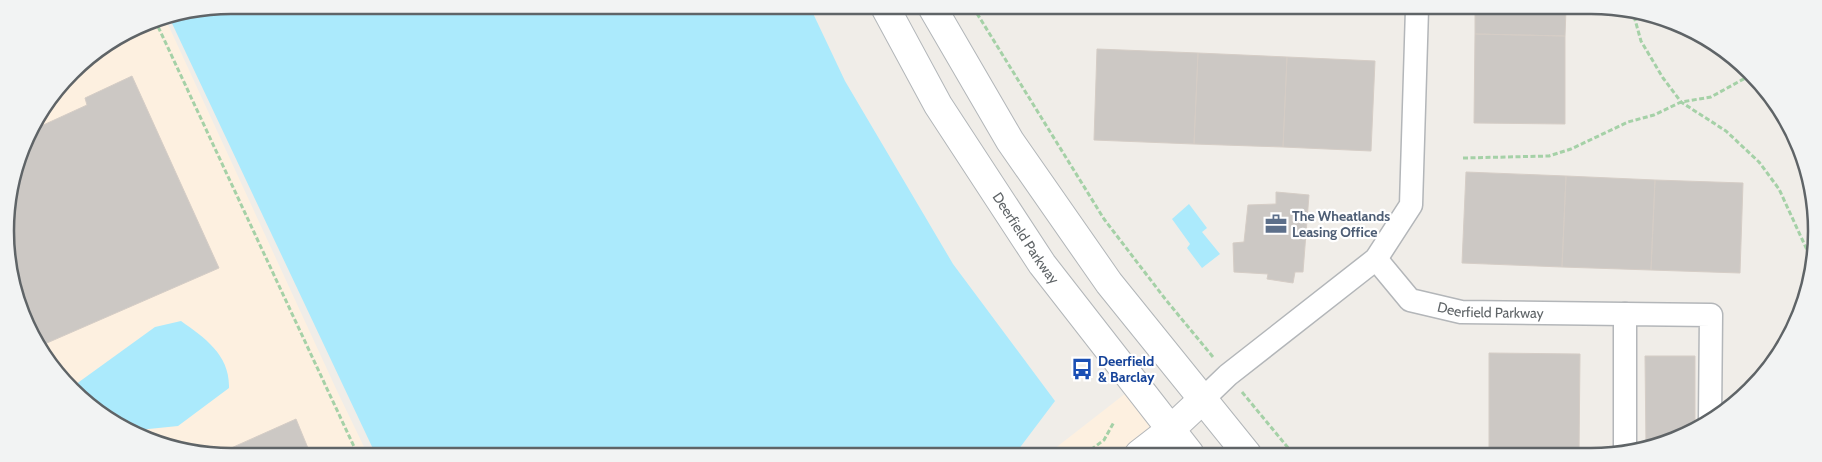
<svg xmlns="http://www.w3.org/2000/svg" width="1822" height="462" viewBox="0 0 1822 462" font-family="Cabin,sans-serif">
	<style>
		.commercial { fill: #fdf0e0 }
		.water { fill: #abeafc }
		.building { fill: #ccc8c4; stroke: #d5cdc6 }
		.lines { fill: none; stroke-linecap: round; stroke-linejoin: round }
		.minor-casing { stroke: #b3b6b9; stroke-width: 25 }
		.tertiary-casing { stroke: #b3b6b9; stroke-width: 30 }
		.secondary-casing { stroke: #b2b6b9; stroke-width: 30 }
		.path { stroke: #a5d1a7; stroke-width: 3; stroke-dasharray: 5 2.5; stroke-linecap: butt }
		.minor { stroke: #fff; stroke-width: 22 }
		.tertiary { stroke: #fff; stroke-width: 28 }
		.secondary { stroke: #fff; stroke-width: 28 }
		.labels { text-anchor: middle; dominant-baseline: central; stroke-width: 4.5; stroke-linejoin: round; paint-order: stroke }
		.service-label { font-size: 14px; font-weight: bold; fill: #4e5e75; stroke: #fff; text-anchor: start }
		.street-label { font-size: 14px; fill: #5f6467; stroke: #fff }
		.transit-label { font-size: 14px; font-weight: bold; fill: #164399; stroke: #fff; text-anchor: start }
		.rim { fill: none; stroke: #5f6467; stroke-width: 2.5 }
	</style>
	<rect width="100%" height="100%" fill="#f0ede8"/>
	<path class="commercial" d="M165,18L338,393L367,453H187L118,427L52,368L13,290L6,216L28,131L82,61L145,22Z
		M1135,386L1174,454H1047L1049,453Z"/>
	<path class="water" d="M231,5L810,7L845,81L953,264L1055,401L1015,454L375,453L169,17Z
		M1189,204L1207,228L1202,232L1220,254L1202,268L1187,248L1190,244L1172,219Z
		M181,321C205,338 230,355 229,388L178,426L129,431L118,427L72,387L155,327Z"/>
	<path class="building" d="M1475,9H1566L1565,36L1475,34Z
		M1475,34L1565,36V124L1474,123Z
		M1097,49L1198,53L1194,144L1094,140Z
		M1198,53L1287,57L1283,147L1194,144Z
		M1287,57L1375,61L1371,151L1283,147Z
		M132,76L219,268L40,346L13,290L6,216L28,132L87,105L85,98Z
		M1466,172L1566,176L1562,267L1462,263Z
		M1566,176L1655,180L1651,270L1562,267Z
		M1655,180L1743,183L1740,273L1651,270Z
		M1276,192L1309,195L1303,272H1295L1293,283L1267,279L1268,274L1234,272L1233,243L1244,242L1248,205L1276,204Z
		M1489,353L1580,354L1579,454L1489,453Z
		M1645,356H1695V431L1646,447Z
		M296,419L310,453H220Z
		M1489,453L1579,454V455H1489Z"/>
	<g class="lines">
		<g class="minor-casing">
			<g id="minor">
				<path id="s1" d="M1376,259L1410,300L1461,312L1625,314"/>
				<path d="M1202,400L1228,375L1376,259L1411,205L1417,9"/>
				<path d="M1625,454V314L1711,315L1710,420"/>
			</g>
		</g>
		<g class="tertiary-casing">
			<path id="tertiary" d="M1139,454L1170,430L1202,400"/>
		</g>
		<g class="secondary-casing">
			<g id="secondary">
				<path id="s2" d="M885,7L938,105L1042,264L1190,454"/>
				<path d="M932,7L1010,141L1109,283L1247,454"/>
			</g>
		</g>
		<path class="path" d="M973,7L1104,219L1166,300L1213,357
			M1632,9L1641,41L1663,78L1681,102L1726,131L1759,162L1779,189L1813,263
			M155,20L357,453
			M1463,158L1549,156L1571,149L1628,122L1654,115L1681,102L1711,97L1749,76
			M1242,392L1294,455
			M1085,454L1104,440L1114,422"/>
		<use href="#minor" class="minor"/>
		<use href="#tertiary" class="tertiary"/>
		<use href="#secondary" class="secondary"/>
	</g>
	<defs>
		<g id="office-bare" transform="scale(1.725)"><path d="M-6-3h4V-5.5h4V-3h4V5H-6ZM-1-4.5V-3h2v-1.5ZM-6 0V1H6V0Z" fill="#5c6f8a" stroke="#fff" stroke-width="2.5" paint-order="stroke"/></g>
		<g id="bus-bare" transform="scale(1.725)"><path d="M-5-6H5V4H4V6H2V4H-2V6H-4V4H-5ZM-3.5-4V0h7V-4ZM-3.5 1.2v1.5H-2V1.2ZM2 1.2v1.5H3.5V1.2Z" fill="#1a4fb4" stroke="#fff" stroke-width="2.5" paint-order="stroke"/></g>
	</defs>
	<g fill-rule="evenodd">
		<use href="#office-bare" x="1276" y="224"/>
		<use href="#bus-bare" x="1082" y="369"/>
	</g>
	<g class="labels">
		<g class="service-label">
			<text x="1292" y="216">The Wheatlands<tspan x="1292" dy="16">Leasing Office</tspan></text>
		</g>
		<g class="street-label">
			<text stroke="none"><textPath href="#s2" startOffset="271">Deerfield Parkway</textPath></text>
			<text stroke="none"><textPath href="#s1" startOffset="135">Deerfield Parkway</textPath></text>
		</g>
		<g class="transit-label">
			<text x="1098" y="361">Deerfield<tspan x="1098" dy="16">&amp; Barclay</tspan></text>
		</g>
	</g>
	<path d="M0 0H1822V462H0ZM231 14H1591A217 217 0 0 1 1808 231V231A217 217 0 0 1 1591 448H231A217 217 0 0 1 14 231V231A217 217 0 0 1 231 14Z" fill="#f2f3f3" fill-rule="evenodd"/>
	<path class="rim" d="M231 14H1591A217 217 0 0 1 1808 231V231A217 217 0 0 1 1591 448H231A217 217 0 0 1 14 231V231A217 217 0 0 1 231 14Z"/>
</svg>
